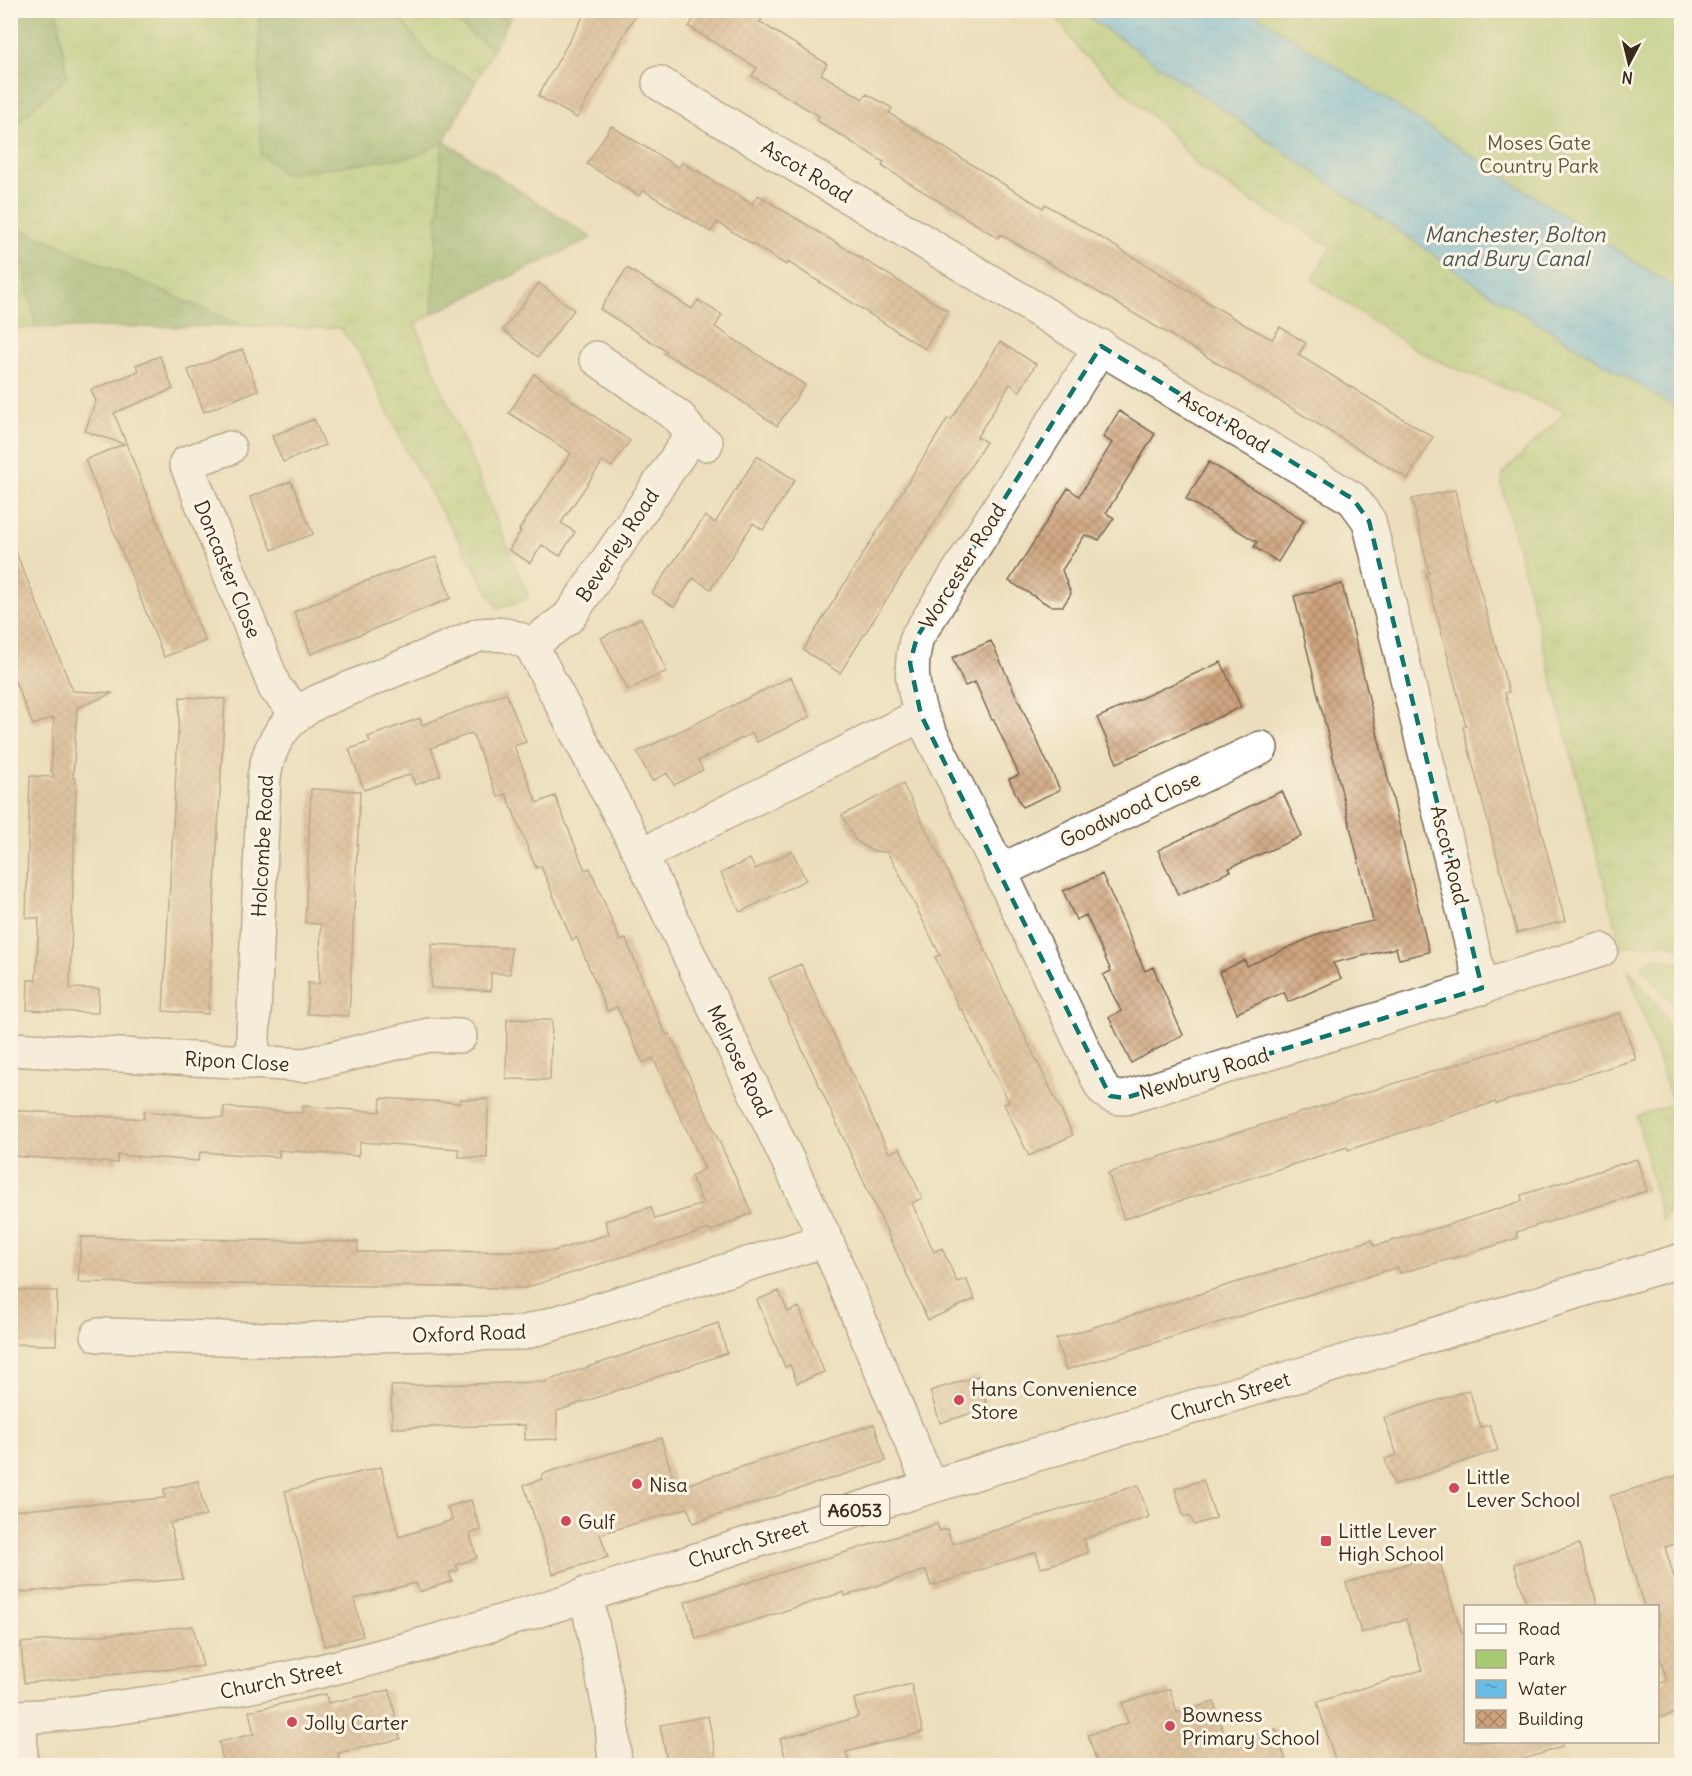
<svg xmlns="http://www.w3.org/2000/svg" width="1692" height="1776" viewBox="0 0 1692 1776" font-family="Delius,sans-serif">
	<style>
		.grass { fill: url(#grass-tufts); stroke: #717a48; stroke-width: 1.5 }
		.forest { fill: url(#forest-crowns); stroke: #606c42; stroke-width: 1.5 }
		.green { fill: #a7ca73; stroke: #717a48; stroke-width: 1.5 }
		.water { fill: url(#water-ripples); stroke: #527482; stroke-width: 1.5 }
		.building { fill: url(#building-cross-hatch) }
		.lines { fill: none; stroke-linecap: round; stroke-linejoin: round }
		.minor-casing { stroke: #796955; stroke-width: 36 }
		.primary-casing { stroke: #796955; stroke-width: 36 }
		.minor { stroke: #fff; stroke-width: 33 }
		.primary { stroke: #fff; stroke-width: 33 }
		.marked { fill: none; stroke: #0f766e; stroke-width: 4.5; stroke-dasharray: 12 8; stroke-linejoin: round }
		.poi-dot { fill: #d1495b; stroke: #fcf5e5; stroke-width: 2 }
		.labels { text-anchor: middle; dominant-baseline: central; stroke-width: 6; stroke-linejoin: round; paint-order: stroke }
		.shield { fill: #fcf5e5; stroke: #75675a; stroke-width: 1.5 }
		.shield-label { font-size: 18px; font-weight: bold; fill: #3b2a1e }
		.park-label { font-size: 20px; fill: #5b5a38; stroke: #fcf5e5 }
		.street-label { font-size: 20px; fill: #3b2a1e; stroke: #fcf5e5 }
		.poi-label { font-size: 20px; fill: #3b2a1e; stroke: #fcf5e5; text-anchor: start }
		.water-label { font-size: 21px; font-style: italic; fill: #49565a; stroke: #fcf5e5 }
	</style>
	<defs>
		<pattern id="grass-tufts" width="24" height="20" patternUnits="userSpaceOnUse" patternTransform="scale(1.5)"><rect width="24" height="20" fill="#a7ca73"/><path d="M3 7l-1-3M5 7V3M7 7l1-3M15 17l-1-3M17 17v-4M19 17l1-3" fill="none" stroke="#89a45e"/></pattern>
		<pattern id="forest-crowns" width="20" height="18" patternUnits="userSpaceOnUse" patternTransform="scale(1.5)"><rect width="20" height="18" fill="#85ae65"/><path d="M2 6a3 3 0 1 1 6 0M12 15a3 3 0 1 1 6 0" fill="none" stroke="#6e8e53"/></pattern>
		<pattern id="water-ripples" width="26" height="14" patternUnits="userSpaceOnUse" patternTransform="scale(1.5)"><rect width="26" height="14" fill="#6abde6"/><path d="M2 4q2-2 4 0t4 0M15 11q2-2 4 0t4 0" fill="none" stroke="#589aba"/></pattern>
		<pattern id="building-cross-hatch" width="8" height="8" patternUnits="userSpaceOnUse" patternTransform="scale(1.5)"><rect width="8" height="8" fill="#cda27c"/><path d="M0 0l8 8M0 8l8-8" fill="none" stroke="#a88465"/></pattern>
	</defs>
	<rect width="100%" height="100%" fill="#fcf5e5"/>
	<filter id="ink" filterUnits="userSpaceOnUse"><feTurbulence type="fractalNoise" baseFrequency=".0167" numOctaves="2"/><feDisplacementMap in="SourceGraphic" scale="12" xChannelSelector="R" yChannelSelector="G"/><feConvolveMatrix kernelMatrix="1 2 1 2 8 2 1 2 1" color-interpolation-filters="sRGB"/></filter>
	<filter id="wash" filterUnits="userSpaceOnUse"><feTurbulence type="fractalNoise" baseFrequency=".008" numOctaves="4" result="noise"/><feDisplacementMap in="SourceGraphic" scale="24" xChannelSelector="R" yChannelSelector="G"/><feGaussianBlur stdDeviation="1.35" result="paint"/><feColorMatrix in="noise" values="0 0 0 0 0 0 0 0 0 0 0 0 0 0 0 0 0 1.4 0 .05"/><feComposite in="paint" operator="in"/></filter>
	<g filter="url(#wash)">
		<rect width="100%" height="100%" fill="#ecdebc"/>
		<path class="grass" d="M57,11H259L261,154L416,156L443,141L432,314L415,324L529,598L498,608L407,452L361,355L340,328L241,326L16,226L36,328H11V128L67,76Z
			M394,11H449L456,21L493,50L476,81L431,58Z
			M1048,11H1080L1482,288L1681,411V947L1666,943L1621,947L1502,487L1503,473L1565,412L1440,362L1410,346L1312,280L1331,246L1259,206L1197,166L1169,132L1079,50L1055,15Z
			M1654,957L1681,962V1025L1674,1005L1641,966Z
			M1628,969L1662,1012L1679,1054L1681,1107L1676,1158L1681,1195L1662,1221L1637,1116L1673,1104Z"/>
		<path class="forest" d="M11,10L57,11L67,76L11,128Z
			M259,11H394L431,58L476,81L444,141L592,238L432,314L443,142L416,156L284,174L261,154Z
			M450,11H449H514L493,50L456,21Z
			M15,226L241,326L36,328Z"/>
		<path class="green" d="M1080,11H1681V411L1482,288Z"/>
		<path class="water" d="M1080,11H1251L1681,292V411L1482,288Z"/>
		<g id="blocks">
			<path class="building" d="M587,10H638L577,118L538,96Z
				M699,10H767L760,22L827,64L821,74L863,99L867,94L892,108L889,113L956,155L1043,208L1045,204L1247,326L1272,339L1280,327L1306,343L1298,355L1433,437L1408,479L1204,355L1000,234L998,238L882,166L884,162L816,120L819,116L752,76L757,68L689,27Z
				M611,126L679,168L682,162L752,204L758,195L948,311L925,349L788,262L786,265L717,222L711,232L643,190L639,196L587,164Z
				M627,268L692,309L698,300L722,315L715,327L805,385L777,426L714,382L664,353L666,351L600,309Z
				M539,283L574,310L538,357L503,330Z
				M1000,342L1036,364L1020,391L1010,384L977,437L986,442L840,673L803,650L948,418L951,420Z
				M242,349L258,390L204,412L188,370Z
				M160,356L173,389L114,413L205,641L164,657L85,460L124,444L85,431L96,401L91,390L139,371L136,365Z
				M534,374L630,441L612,467L603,461L561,523L575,532L560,556L542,545L530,563L509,550L521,531L519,530L571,453L509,413Z
				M1119,411L1155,434L1106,513L1114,518L1099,540L1085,535L1062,570L1071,594L1063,606H1050L1009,581L1068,488L1079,496L1112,443L1103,437Z
				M314,419L325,445L283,462L272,436Z
				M757,456L795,480L763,530L753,523L711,589L693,578L674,607L652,593L705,516L715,523Z
				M1209,462L1304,520L1278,562L1254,547L1257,542L1186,499Z
				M291,481L313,534L272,550L250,497Z
				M1455,490L1472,562L1509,692L1505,693L1565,921L1517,933L1463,727L1466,726L1426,574L1429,573L1412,499Z
				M10,538L73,691L113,693L77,708L73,778H76V789L70,988L99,989L98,1013L27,1010L28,980H36L39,918H26L30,776L54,777L51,770L54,717L33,725L10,669Z
				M436,557L451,598L311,654L294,612L360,583Z
				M1342,584L1429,952L1399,959L1396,948L1333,963L1341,979L1288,1002L1284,992L1237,1013L1219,972L1245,960L1247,966L1321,933L1373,921L1294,596Z
				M641,618L667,671L628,690L601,638Z
				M991,641L1060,790L1022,807L1009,779L1019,775L994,720H992L975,682L965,686L952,658Z
				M1221,662L1241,707L1117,763L1097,718Z
				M791,677L810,717L757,742L752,733L698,761L703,770L674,785L667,773L652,781L637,752Z
				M506,693L526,742L514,746L537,803L555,796L585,870L590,868L620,941L626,939L660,1023L667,1035L670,1034L752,1213L711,1231L709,1229L525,1288L78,1282L81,1237L358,1242V1252L554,1251L609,1234L605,1221L651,1207L655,1219L703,1204L691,1176L705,1169L653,1058L643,1063L617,1007L607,1011L577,938L572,940L541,866L536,868L506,794L498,797L472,733L431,748L441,775L415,785L411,774L364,790L349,749L370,742L368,737L420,718L422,725Z
				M180,697L225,699L208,1014L163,1011Z
				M903,784L972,920L1012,1010L1073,1135L1029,1156L1004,1104L1009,1102L962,1009L960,1010L935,957L940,955L896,867L887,852L872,851L856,841L842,815Z
				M311,789L360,791L349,1016L307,1014L308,983L319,984L321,924L305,923Z
				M1282,791L1302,836L1229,868L1231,871L1178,895L1158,850Z
				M792,851L806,880L740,912L721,873L750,859L755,869Z
				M1102,874L1145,971L1153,967L1183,1035L1131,1063L1109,1017L1121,1011L1103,975L1111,971L1086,915L1076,920L1063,891Z
				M432,944L511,948L510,974L491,973V991L431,988Z
				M801,964L889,1153L900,1148L922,1198L912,1203L934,1252L942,1248L957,1282L966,1279L975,1299L928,1320L769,978Z
				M1620,1013L1636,1059L1496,1104L1495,1102L1348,1150L1347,1147L1124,1219L1108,1173Z
				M507,1019L552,1020L550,1080L506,1079Z
				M381,1098L460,1103V1099H488L487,1158L459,1157V1149L360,1142L358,1156L279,1150V1157L200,1152L199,1161L118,1155L117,1163L10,1156V1110L144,1119V1111L223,1118L224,1107L303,1113V1106L380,1112Z
				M1637,1159L1647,1191L1516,1232L1518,1238L1468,1254L1400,1273L1398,1267L1066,1370L1056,1339L1372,1240L1374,1246L1441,1227L1522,1201L1521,1195Z
				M11,1290L57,1291L56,1345L10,1344Z
				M779,1291L788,1312L799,1307L824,1372L797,1383L790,1365L785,1367L757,1300Z
				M718,1323L727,1353L557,1411V1439L525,1440V1425L392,1428L391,1386L544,1382Z
				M978,1376L988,1408L940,1423L930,1391Z
				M1469,1390L1481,1427L1490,1425L1498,1450L1394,1485L1385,1459L1397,1455L1384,1418Z
				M874,1424L886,1461L693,1523L688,1508L600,1534L608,1557L553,1574L524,1485L542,1479V1474L661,1438L676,1488Z
				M381,1467L399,1537L452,1520L447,1507L471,1500L481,1530L470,1534L477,1558L456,1565L458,1570L449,1573L452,1581L419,1592L416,1583L354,1599L363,1636L324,1646L285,1491Z
				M1682,1474V1542L1665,1547L1682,1604V1711L1658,1718V1684L1667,1681L1658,1651V1606H1644L1610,1496Z
				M1203,1480L1216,1518L1194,1525L1190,1515L1184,1517L1175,1489Z
				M198,1481L206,1516L170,1523L183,1579L10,1593V1511L165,1498L164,1489Z
				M1138,1485L1149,1517L1084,1539L1088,1553L1041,1568L1036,1552L931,1586L926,1570L845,1596L844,1592L696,1639L685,1602L937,1524L940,1531L947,1529L952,1544Z
				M1579,1544L1598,1606H1527L1514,1564Z
				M1437,1554L1462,1634L1466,1632V1742H1561L1562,1747L1502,1766H1337L1317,1702L1422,1670L1406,1619L1361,1633L1346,1583Z
				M193,1626L203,1666L24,1683L21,1643Z
				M911,1684L923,1732L846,1752L850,1766H788L780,1739L858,1717L854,1699Z
				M1170,1689L1177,1713L1214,1702L1227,1744L1276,1729L1287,1766H1098L1088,1735L1128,1723L1122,1703Z
				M390,1690L400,1739L338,1753L340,1766H224L219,1742L254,1734L249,1711L326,1694L328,1703Z
				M708,1716L718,1766H668L660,1725Z"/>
		</g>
	</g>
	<g filter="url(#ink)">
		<use href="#blocks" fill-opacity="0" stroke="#796955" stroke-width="1.5"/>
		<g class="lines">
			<g class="minor-casing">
				<path id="minor" d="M659,83L1353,499L1369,521L1482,988
					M596,358L680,418L692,435L706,444
					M229,448L186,463L275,688L297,712
					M531,645L641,855L826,1240L930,1486
					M531,645L569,617L692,435
					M921,715L1000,871L1101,1086C1107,1095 1114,1098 1125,1098L1601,950
					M641,855L921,715C912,684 909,668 917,637L1101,346
					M1000,871L1261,748
					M10,1049L304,1065L429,1035L460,1036
					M252,1061L264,777C270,740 286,718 319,701L479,635C500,633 512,634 531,645
					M98,1335L304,1340L371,1335L523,1333L826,1240
					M586,1594L612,1722L615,1766
					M20,1717L21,1766"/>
			</g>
			<g class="primary-casing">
				<path id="primary" d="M10,1717C57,1717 104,1709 149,1703C363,1675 567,1600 772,1536C1074,1441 1378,1352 1682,1260"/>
			</g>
			<use href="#minor" class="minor"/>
			<use href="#primary" class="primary"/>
		</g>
	</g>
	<path d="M0 0H1692V1776H0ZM1101,346L1353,499L1369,521L1482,988L1125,1098L1110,1096L921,715L910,663L917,637Z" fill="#ecdebc" fill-opacity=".55" fill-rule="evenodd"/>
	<path class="marked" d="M1101,346L1353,499L1369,521L1482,988L1125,1098L1110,1096L921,715L910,663L917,637Z"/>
	<g class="poi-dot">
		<circle cx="959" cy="1400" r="6"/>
		<circle cx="637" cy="1484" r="6"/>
		<circle cx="1454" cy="1488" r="6"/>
		<circle cx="566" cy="1521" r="6"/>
		<rect x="1320" y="1535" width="12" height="12" rx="3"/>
		<circle cx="292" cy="1722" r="6"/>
		<circle cx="1170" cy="1726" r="6"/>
	</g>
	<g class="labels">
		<rect class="shield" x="820.5" y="1495" width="69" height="30" rx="4.5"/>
		<g class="shield-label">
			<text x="855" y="1510">A6053</text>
		</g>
		<g class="park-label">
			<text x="1539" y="142">Moses Gate<tspan x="1539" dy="23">Country Park</tspan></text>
		</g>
		<g class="street-label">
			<text transform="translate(807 171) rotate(31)">Ascot Road</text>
			<text transform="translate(1224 421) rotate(31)">Ascot Road</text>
			<text transform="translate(617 545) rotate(-56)">Beverley Road</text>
			<text transform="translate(962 566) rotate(-58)">Worcester Road</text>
			<text transform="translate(228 569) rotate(68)">Doncaster Close</text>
			<text transform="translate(1130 809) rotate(-25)">Goodwood Close</text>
			<text transform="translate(262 846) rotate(-87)">Holcombe Road</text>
			<text transform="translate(1450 855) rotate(76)">Ascot Road</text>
			<text transform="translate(237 1061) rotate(3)">Ripon Close</text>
			<text transform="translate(740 1061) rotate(64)">Melrose Road</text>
			<text transform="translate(1204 1073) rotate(-17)">Newbury Road</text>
			<text transform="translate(469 1333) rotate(-2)">Oxford Road</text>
			<text transform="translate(1230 1396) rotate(-17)">Church Street</text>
			<text transform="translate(748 1543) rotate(-17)">Church Street</text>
			<text transform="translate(281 1679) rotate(-12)">Church Street</text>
		</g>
		<g class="poi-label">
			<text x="971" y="1388">Hans Convenience<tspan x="971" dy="23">Store</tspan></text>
			<text x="1466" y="1476">Little<tspan x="1466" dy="23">Lever School</tspan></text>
			<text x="649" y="1484">Nisa</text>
			<text x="578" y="1521">Gulf</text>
			<text x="1338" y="1530">Little Lever<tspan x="1338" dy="23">High School</tspan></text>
			<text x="1182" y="1714">Bowness<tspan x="1182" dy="23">Primary School</tspan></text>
			<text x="304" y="1722">Jolly Carter</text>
		</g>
		<g class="water-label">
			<text x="1515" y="234">Manchester, Bolton<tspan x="1515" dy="24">and Bury Canal</tspan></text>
		</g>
	</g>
	<rect width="1692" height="1776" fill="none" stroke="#fcf5e5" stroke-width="36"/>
	<rect x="1464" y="1605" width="195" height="138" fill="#fcf5e5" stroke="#afa495" stroke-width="1.5"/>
	<rect x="1476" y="1624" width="30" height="9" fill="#ffffff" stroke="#afa495" stroke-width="1.5"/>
	<text x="1518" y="1635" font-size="18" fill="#3b2a1e">Road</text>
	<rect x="1476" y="1650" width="30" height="18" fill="#a7ca73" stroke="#afa495" stroke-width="1.5"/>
	<text x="1518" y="1665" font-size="18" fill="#3b2a1e">Park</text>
	<rect x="1476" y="1680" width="30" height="18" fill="url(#water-ripples)" stroke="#afa495" stroke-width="1.5"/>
	<text x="1518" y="1695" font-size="18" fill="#3b2a1e">Water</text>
	<rect x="1476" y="1710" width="30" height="18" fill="url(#building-cross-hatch)" stroke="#afa495" stroke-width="1.5"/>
	<text x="1518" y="1725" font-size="18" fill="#3b2a1e">Building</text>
	<g transform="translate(1629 63) rotate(187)" stroke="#fcf5e5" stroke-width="4.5" paint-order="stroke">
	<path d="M0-4.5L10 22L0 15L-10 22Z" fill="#3b2a1e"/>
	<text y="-9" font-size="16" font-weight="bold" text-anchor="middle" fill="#3b2a1e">N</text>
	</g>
</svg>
